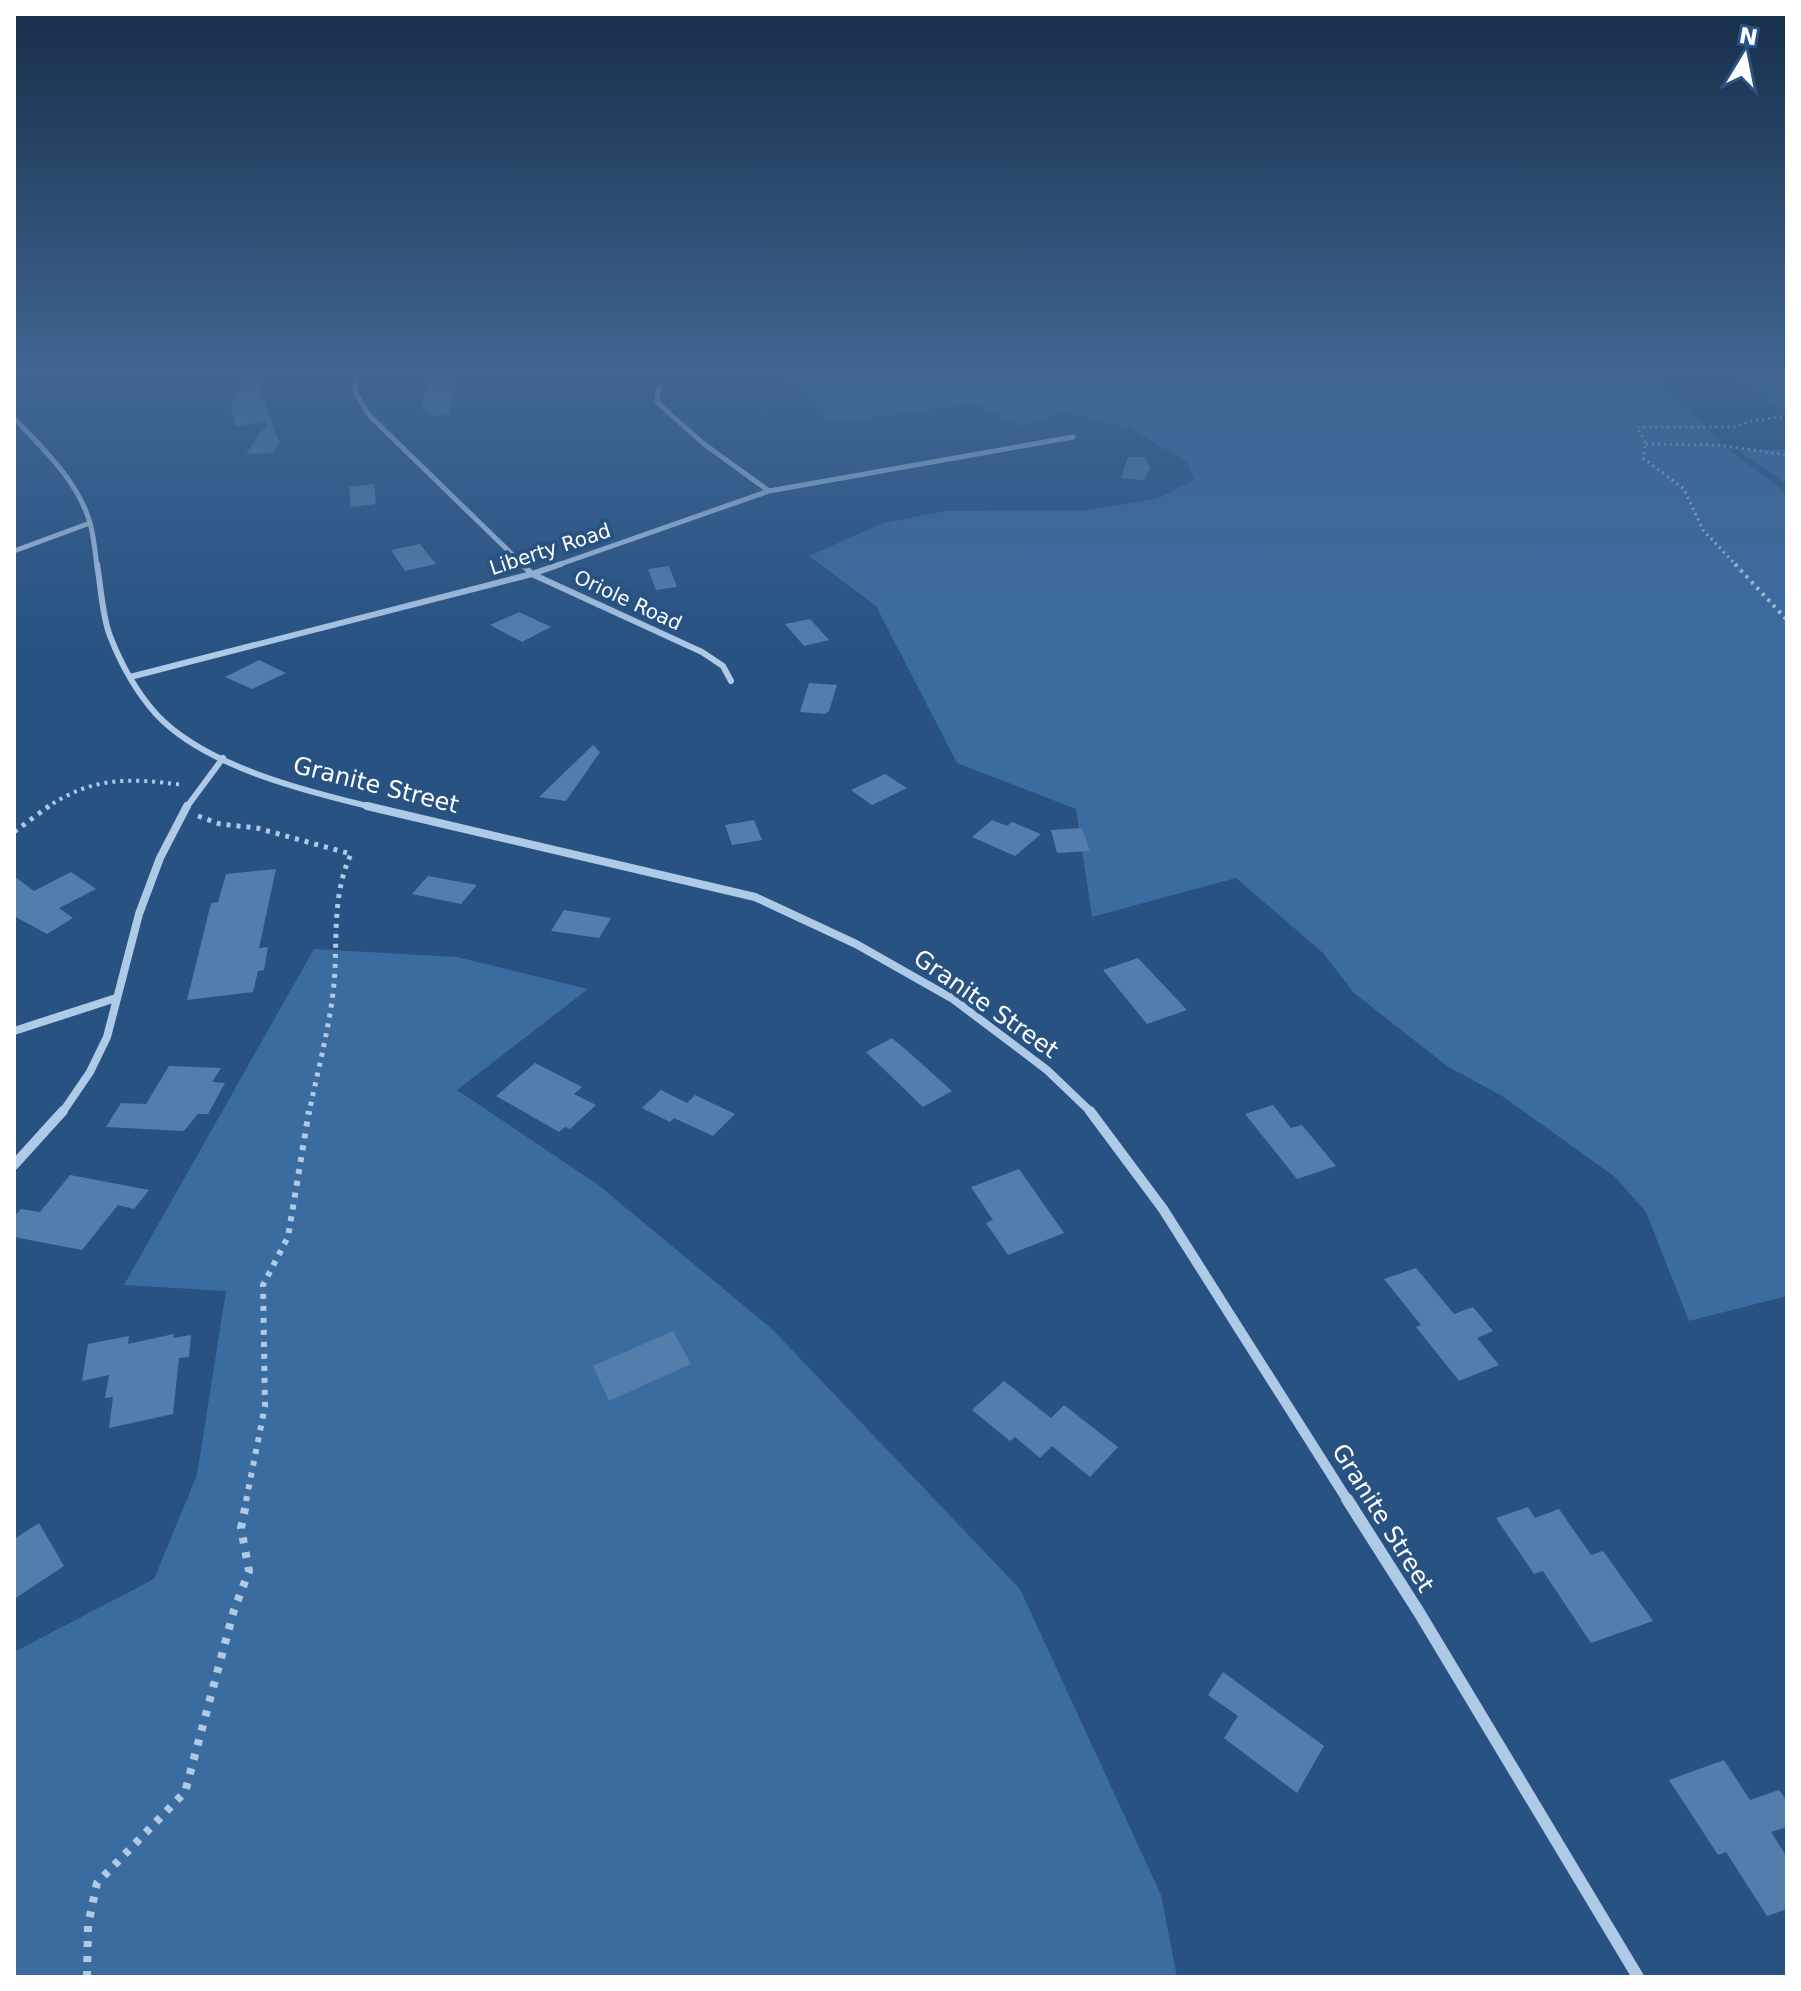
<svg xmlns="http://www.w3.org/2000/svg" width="1801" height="1991" viewBox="0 0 1801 1991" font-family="'DejaVu Sans',sans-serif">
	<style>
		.green { fill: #3b6c9f }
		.building { fill: #537eac }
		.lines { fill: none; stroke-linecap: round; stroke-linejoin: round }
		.path-far4 { stroke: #afcae7; stroke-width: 3; stroke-dasharray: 2 4; stroke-linecap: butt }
		.path-far3 { stroke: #afcae7; stroke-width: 4; stroke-dasharray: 3 5; stroke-linecap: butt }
		.path-far2 { stroke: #afcae7; stroke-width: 5; stroke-dasharray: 4 6; stroke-linecap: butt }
		.path-far1 { stroke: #afcae7; stroke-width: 6; stroke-dasharray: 5 7; stroke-linecap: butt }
		.path { stroke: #afcae7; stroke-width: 8; stroke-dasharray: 6 9; stroke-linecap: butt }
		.street-far4 { stroke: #afcae7; stroke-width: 5 }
		.street-far3 { stroke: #afcae7; stroke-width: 6 }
		.street-far2 { stroke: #afcae7; stroke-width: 8 }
		.street-far1 { stroke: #afcae7; stroke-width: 10 }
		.street { stroke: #afcae7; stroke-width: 12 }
		.labels { text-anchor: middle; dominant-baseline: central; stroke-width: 8; stroke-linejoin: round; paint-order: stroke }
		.far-street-label { font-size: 20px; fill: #fff; stroke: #275282 }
		.street-label { font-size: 24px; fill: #fff; stroke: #275282 }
	</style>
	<rect width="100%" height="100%" fill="#275282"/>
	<path class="green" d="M782,374H1652L1729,450L1787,493V1296L1689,1321L1646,1212L1615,1177L1502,1096L1447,1066L1354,993L1323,953L1236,878L1092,917L1076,809L957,763L876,606L809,556L883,523L946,511L1087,510L1156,499L1194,480L1187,462L1130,428L1061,412L1020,426L974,403L834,423Z
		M1738,374H1787V415Z
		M1787,449V484L1737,450Z
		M314,949L457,957L588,989L457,1090L597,1184L771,1328L1020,1589L1161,1895L1177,1977H14V1652L154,1579L197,1475L226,1291L124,1285Z"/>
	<path class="building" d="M250,374H255L279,443L273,453L246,454L269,421L236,426L230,407Z
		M451,376L450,381L456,380L449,414L433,417L421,408L430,378Z
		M1128,457H1145L1150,468L1144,480L1121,478Z
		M374,484L376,504L351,507L349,487Z
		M420,544L436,564L405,571L391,550Z
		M669,566L677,587L656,590L648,569Z
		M519,612L551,627L522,642L490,625Z
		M810,619L829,640L804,646L785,624Z
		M259,660L286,673L252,689L225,677Z
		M809,683L837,685L829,711L825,714L800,712Z
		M593,745L600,752L566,801L539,797Z
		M885,774L907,788L872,805L851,790Z
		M754,820L762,840L732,845L725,825Z
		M992,820L1007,826L1012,822L1041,834L1015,856L972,837Z
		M1082,828L1090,851L1057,853L1051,830Z
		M276,869L259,948L268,947L264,970L258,971L253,992L187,1000L211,903L218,902L226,874Z
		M71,872L96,889L59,908L73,918L47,934L14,916V876L34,891Z
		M428,876L477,885L461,904L412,894Z
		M564,910L611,918L599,938L551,931Z
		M1138,958L1187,1010L1147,1024L1103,970Z
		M892,1038L912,1055L952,1091L923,1107L866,1052Z
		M535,1063L582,1087L574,1094L596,1105L570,1129L565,1127L559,1132L496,1096Z
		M169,1066L221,1068L212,1082L225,1083L208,1114H198L184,1131L106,1127L121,1103L146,1104Z
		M661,1090L687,1103L695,1095L735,1114L713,1136L674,1118L670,1122L642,1108Z
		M1273,1105L1291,1128L1302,1125L1336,1166L1297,1179L1245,1114Z
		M1019,1169L1064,1233L1008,1255L986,1223L993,1220L971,1187Z
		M70,1175L149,1190L134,1209L118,1205L82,1250L14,1237V1217L21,1209L40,1212Z
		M1416,1268L1454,1314L1473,1307L1493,1331L1477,1338L1499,1365L1459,1381L1416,1327L1421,1325L1384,1279Z
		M673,1331L691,1364L609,1401L593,1366Z
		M174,1334L173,1338L191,1335L189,1357L179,1358L173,1414L109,1428L113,1397L105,1398L109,1375L82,1381L88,1344L129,1336L128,1344Z
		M1004,1381L1051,1418L1064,1405L1118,1447L1090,1477L1052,1446L1040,1458L1015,1437L1010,1441L972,1410Z
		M1528,1507L1535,1518L1559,1509L1591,1555L1603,1551L1653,1621L1591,1643L1543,1571L1534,1574L1496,1518Z
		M39,1523L64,1566L14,1599V1539Z
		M1223,1672L1324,1746L1297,1793L1224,1738L1238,1716L1208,1695Z
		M1724,1760L1750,1800L1779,1790L1787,1801V1827L1771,1832L1787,1857V1909L1767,1916L1726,1852L1718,1855L1669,1780Z"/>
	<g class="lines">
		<path class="path-far4" d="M1646,444L1717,445L1787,455
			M1737,566L1703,530L1684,489L1643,458L1646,444L1637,427H1735L1751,421L1787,416"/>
		<path class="path-far3" d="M1735,564L1787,620
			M46,808C93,776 129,778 183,785"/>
		<path class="path-far2" d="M198,816L220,824L257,828L351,854C330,900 339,945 333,993C328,1033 317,1074 309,1113
			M14,832L49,806"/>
		<path class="path-far1" d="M246,1501L265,1406L263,1285L288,1237L309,1111"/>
		<path class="path" d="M87,1977L88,1925L97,1883L185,1792L234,1610L249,1571L241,1528L247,1499"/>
		<path class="street-far4" d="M356,374L355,392L369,415L524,566
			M659,387L657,401L661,406L704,444L769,491
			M14,418C43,449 78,481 90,523C94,537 95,552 97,566
			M14,551L90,523
			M555,566L769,491L1073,437"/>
		<path class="street-far3" d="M97,564C101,587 102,615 110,636C121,664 137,693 157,715C206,767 308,792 376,808
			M522,564L532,574L702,652L723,666L731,681
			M130,677L532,574L561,564
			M186,808L223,758"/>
		<path class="street-far2" d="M367,806L755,897L856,944L953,999L1047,1070L1092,1113
			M14,1031L116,998
			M62,1113L90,1072L107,1037L139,914L160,858L187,806"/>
		<path class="street-far1" d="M1090,1111L1163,1209L1348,1501
			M14,1165L63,1111"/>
		<path class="street" d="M1347,1499L1420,1614L1638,1977"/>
	</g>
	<linearGradient id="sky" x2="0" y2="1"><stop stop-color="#152d48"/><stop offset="0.57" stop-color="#416692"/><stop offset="1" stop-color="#416692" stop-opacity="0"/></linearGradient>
	<rect width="1801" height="653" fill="url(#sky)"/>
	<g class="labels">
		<g class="far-street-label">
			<text transform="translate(550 549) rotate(-18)">Liberty Road</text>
			<text transform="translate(628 600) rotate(25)">Oriole Road</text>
		</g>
		<g class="street-label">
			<text transform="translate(376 785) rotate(14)">Granite Street</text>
			<text transform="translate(986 1004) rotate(35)">Granite Street</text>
			<text transform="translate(1383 1518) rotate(58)">Granite Street</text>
		</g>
	</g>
	<rect width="1801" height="1991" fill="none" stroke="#ffffff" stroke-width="32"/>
	<g transform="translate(1745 56) rotate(10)" stroke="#275282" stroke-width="6" paint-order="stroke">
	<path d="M0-6L14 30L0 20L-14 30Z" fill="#ffffff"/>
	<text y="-12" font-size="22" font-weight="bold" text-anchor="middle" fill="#ffffff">N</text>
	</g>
</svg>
